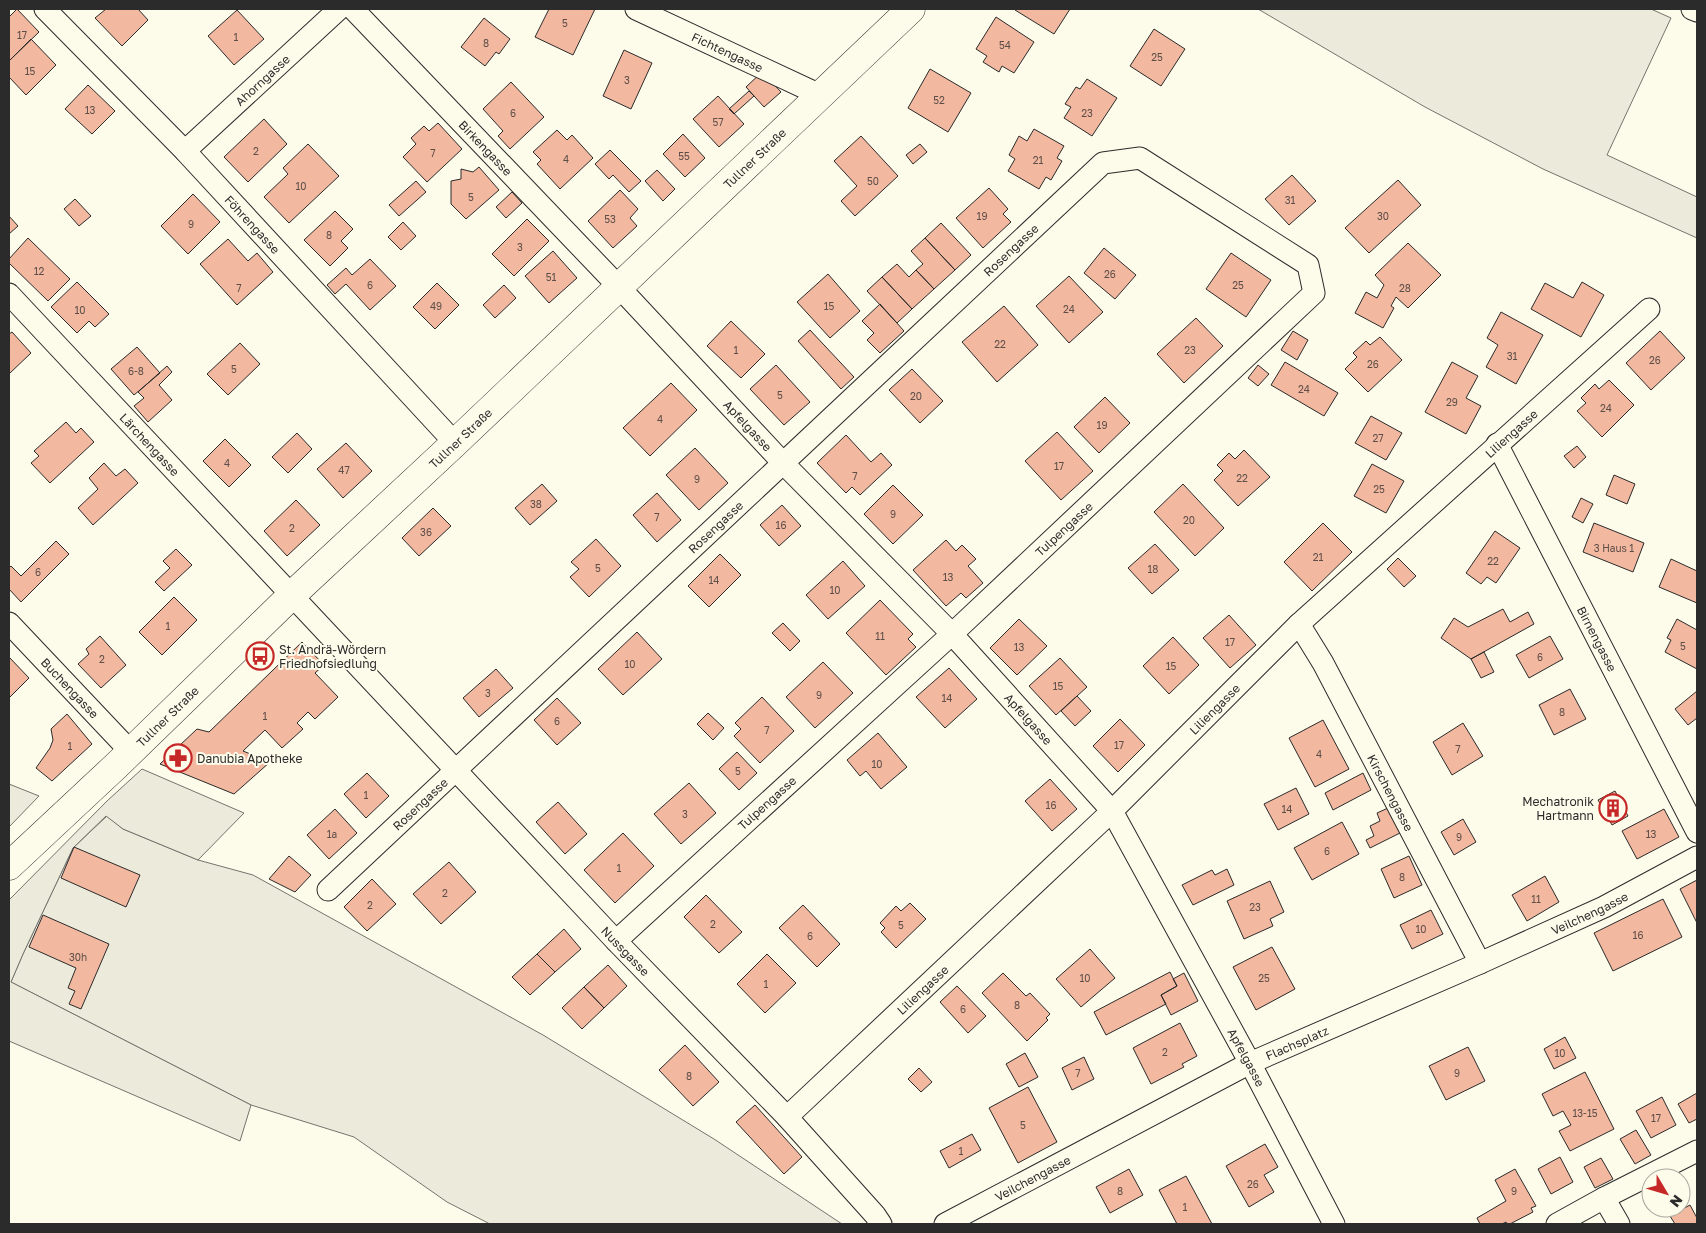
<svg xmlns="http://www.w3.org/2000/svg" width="1706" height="1233" viewBox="0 0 1706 1233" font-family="'Golos Text',sans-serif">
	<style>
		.green { fill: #ecebdb; stroke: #74746e }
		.parking { fill: #eceadb; stroke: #74746e }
		.building { fill: #f2b8a0; stroke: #2b2b2b }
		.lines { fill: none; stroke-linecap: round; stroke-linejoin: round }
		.minor-casing { stroke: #2b2b2b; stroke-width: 23 }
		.primary-casing { stroke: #2b2b2b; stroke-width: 29 }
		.minor { stroke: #fdfbea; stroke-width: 21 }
		.primary { stroke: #fdfbea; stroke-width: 28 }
		.labels { text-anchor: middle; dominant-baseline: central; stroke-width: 4; stroke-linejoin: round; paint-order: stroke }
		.number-label { font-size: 10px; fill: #5d4e48 }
		.street-label { font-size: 12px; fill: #2b2b2b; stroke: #fdfbea }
		.poi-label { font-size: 12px; fill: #2b2b2b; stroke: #fdfbea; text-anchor: start }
	</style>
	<rect width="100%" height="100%" fill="#fdfbea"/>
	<path class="green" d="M1258,9H1651L1671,18L1607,155L1697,197V238L1543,169L1425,107Z
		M9,784L39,796L9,827V783Z
		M107,816L123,829L198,860L253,875L543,1035L714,1139L842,1224H490L447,1202L354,1137L251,1105L11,982L23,954L73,848Z"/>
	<path class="parking" d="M142,769L244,813L198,860L123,829L106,816L73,848L23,954L11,982L251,1105L240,1141L9,1041V900L107,801Z"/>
	<path class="building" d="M17,9L39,32L9,61V17Z
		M106,9H138L148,20L122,46L95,18Z
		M549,9H595L573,55L535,37Z
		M1016,9H1070L1054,34L1015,10Z
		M237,10L264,39L234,65L208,36Z
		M996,17L1034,42L1014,73L1002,66L999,72L983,62L987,56L976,49Z
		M484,18L510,39L499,54L496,52L485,66L461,47Z
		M1154,29L1185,49L1161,86L1130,66Z
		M31,39L56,65L26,95L9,77V61Z
		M624,50L652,63L631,109L603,96Z
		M930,69L971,93L948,132L908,108Z
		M762,72L781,92L764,107L746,87Z
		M1087,79L1117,98L1092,136L1064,118L1071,107L1065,104L1076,87L1080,89Z
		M511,82L544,117L510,149L498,136L503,131L483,109Z
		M88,85L115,111L92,134L65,109Z
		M749,91L754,96L734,114L729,109Z
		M718,96L744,124L719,147L693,119Z
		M264,119L287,144L248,182L224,157Z
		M438,123L462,149L427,182L403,157L416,144L411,138L424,126L429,131Z
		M1034,129L1064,146L1057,158L1062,161L1051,180L1046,177L1039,189L1008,171L1015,159L1009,155L1019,136L1027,141Z
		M557,130L567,140L572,135L593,158L560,189L537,164L541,160L533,152Z
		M683,134L705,158L685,177L663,154Z
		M861,136L898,176L855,216L841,201L857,186L834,161Z
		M308,144L339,176L289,223L264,197L288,174L283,168Z
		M920,144L927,152L913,164L906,155Z
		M610,150L641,181L629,192L613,175L609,179L595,164Z
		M479,167L499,190L466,219L451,204V181L461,179V169L473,172Z
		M657,170L675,189L663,201L645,181Z
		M1292,175L1316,201L1289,225L1265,199Z
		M1398,180L1421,205L1369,253L1345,228Z
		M416,181L426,192L399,216L389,205Z
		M989,188L1008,209L1003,214L1011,222L983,248L956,218Z
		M620,190L638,209L630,218L637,226L613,248L588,221Z
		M512,192L522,203L506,218L496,207Z
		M193,194L220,222L188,254L161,226Z
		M75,199L91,216L79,226L64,209Z
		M335,211L353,229L341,241L348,248L330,266L304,240Z
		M9,216L18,226L9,234Z
		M527,219L549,241L514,276L492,254Z
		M403,222L416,236L401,250L388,237Z
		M941,223L971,255L955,270L925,238Z
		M28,238L70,279L48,301L9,263V259Z
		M925,238L955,270L934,289L916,270L923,264L911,251Z
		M228,239L248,261L257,253L273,272L237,305L200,264Z
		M1408,243L1441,275L1408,308L1396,297L1391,306L1394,308L1383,328L1355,313L1366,292L1377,298L1384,285L1375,275Z
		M1104,248L1136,275L1115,299L1084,273Z
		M553,251L577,278L549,303L525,276Z
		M1231,253L1271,280L1246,317L1206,289Z
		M370,259L396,286L370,310L346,284L335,294L327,285L346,268L352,275Z
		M897,264L909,277L916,270L934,289L912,309L882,277Z
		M828,274L860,311L830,338L797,302Z
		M1069,276L1103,312L1069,343L1036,306Z
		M882,277L912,309L897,323L867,291Z
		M77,282L109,314L95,327L89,321L77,333L51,307Z
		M1582,282L1604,295L1581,337L1531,309L1545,283L1573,298Z
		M437,283L459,305L435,329L413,307Z
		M504,285L516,298L495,318L483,305Z
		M880,304L904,331L880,353L867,340L874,333L862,321Z
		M1004,306L1038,345L997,382L962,342Z
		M1501,312L1543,335L1516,384L1486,367L1498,345L1487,338Z
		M1196,318L1223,346L1184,383L1157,354Z
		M731,321L765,354L741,378L707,346Z
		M810,330L854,377L841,389L798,341Z
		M1293,331L1308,340L1297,360L1281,350Z
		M1660,331L1685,358L1651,390L1626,363Z
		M12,332L31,353L9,374V334Z
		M1380,337L1402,360L1368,392L1345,369L1357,357L1353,353L1366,341L1370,345Z
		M240,343L260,364L228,395L207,374Z
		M137,347L160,373L134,395L111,369Z
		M1285,362L1338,393L1324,416L1271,385Z
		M1452,362L1478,376L1466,398L1481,406L1466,434L1425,412Z
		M776,365L810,402L784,425L750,389Z
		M1258,365L1269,374L1258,386L1248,378Z
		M167,366L172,372L159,385L172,400L148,422L134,406L144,398L138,392Z
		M912,369L943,401L920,423L889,390Z
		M1609,380L1634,405L1602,437L1577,411L1586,403L1581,398L1595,384L1599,389Z
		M671,383L697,410L650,456L623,428Z
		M1105,397L1130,423L1099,453L1074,427Z
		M1371,416L1402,433L1386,460L1355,443Z
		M66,422L76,433L81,428L94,442L50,483L31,463L39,456L34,451Z
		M1057,432L1093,471L1061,500L1025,461Z
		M297,433L312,449L288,473L272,457Z
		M846,435L871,462L881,453L892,465L860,495L852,487L846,493L817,463Z
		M225,439L251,465L229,487L203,461Z
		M346,443L372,471L343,498L317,469Z
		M1577,446L1586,457L1574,468L1564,456Z
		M695,448L728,483L699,510L666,475Z
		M1244,450L1270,477L1238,506L1214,480L1223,471L1217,465L1229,453L1235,459Z
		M104,463L116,476L125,469L138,483L93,525L78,508L98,489L89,478Z
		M1372,464L1404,481L1386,513L1354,496Z
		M1614,475L1635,484L1627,504L1606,495Z
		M542,484L557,501L530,525L515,508Z
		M1183,484L1224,528L1195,556L1154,512Z
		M893,485L923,515L893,544L864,514Z
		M657,493L681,520L657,542L633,515Z
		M1581,498L1593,504L1583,523L1572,517Z
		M296,500L320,525L287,556L264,531Z
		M782,505L801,526L779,546L760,525Z
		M433,508L451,526L419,556L402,538Z
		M1323,523L1352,552L1312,591L1284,562Z
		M1594,523L1644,543L1633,572L1583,552Z
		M1495,531L1520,548L1496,583L1487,577L1481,584L1466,573Z
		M596,539L621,566L589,597L570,577L579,569L571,562Z
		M946,540L956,551L962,545L976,559L968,566L983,583L966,598L961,593L946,606L913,570Z
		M56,541L69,554L21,602L9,589V568L11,566L21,576Z
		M1155,544L1179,570L1152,594L1128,568Z
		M176,549L192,565L164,591L155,582L170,568L163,561Z
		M720,554L741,575L709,607L688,586Z
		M1398,558L1416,576L1404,587L1387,569Z
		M1671,559L1697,571V603L1659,587Z
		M843,561L865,586L828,619L806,595Z
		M174,597L197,620L162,655L139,632Z
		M880,600L913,634L908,639L916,647L886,675L846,633Z
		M1503,609L1510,622L1528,612L1534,624L1471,659L1441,638L1454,618L1468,627Z
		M1229,615L1256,645L1230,668L1203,638Z
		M1019,619L1047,646L1017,675L990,648Z
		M1677,619L1697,630V669L1665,652L1671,640L1667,638Z
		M783,623L800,641L790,651L772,633Z
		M637,632L662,659L623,695L598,669Z
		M100,636L126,665L101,688L78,664L89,654L86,649Z
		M1550,636L1563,659L1529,678L1516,655Z
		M1173,637L1199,665L1169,694L1143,666Z
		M302,642L324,665L315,673L338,697L315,719L308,712L297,723L303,729L282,748L265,730L243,751L270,762L234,794L160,764L197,729L209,732Z
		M1484,652L1494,672L1481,678L1471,659Z
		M9,657L29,678L9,698Z
		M1060,658L1087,687L1056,715L1029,686Z
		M823,662L853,693L815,728L786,697Z
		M949,668L977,699L945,728L916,697Z
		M496,669L513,688L479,717L463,698Z
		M1570,689L1586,719L1554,735L1539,705Z
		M1697,691V718L1688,725L1675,709Z
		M1077,696L1091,711L1075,726L1061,711Z
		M762,697L794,731L760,763L734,736L741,729L735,723Z
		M557,698L581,723L557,745L534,720Z
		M708,713L724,728L713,740L697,724Z
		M67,714L92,744L52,781L36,768L50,748L53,740L51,729Z
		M1120,719L1145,745L1118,772L1093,746Z
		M1323,720L1349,769L1315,787L1289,738Z
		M1463,723L1483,756L1452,775L1433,742Z
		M878,733L907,767L881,789L866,771L860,776L847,760Z
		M737,752L757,773L739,790L719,769Z
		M367,773L389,796L366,818L344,794Z
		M1363,773L1371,790L1333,810L1325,793Z
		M1050,779L1077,809L1052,831L1025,801Z
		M689,783L716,813L681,844L654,814Z
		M1296,788L1309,814L1278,830L1264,804Z
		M1615,791L1628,816L1612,825L1598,800Z
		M558,802L587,834L565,854L536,822Z
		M1388,808L1400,833L1370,848L1366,840L1374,836L1370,826L1380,821L1377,813Z
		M335,809L357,833L329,859L307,835Z
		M1664,809L1679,837L1637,859L1622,831Z
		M1463,819L1476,842L1454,855L1441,832Z
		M1342,822L1359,854L1312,880L1294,848Z
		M623,833L654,866L615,903L584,870Z
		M74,847L140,875L126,907L61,878Z
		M289,856L311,875L295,892L269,879Z
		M1409,856L1422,885L1394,898L1381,869Z
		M449,862L476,892L441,924L413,894Z
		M1227,869L1234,885L1193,905L1182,885L1212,870L1215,875Z
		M1545,876L1559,902L1527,921L1512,895Z
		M372,879L396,904L367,931L344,907Z
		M1697,880V923L1680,889Z
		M1270,881L1284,912L1270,919L1273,926L1244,939L1227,901Z
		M706,895L742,932L719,953L684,917Z
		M1663,899L1682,937L1613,971L1594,933Z
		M910,903L926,919L896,948L881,932L885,928L880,923L896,906L901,911Z
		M803,905L840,944L817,967L779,928Z
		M1431,910L1443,934L1412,949L1400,925Z
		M43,915L109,944L81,1009L69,1004L75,991L68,988L76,968L29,947Z
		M564,929L581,949L555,972L537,954Z
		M1272,947L1295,989L1256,1010L1233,967Z
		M1090,949L1115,978L1081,1007L1056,979Z
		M537,954L555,972L530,995L512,977Z
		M767,954L796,983L765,1013L737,984Z
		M608,965L627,986L604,1008L584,987Z
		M1170,972L1177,986L1161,995L1166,1004L1106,1035L1094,1012Z
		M1003,973L1026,996L1030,993L1050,1014L1046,1018L1048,1020L1027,1041L982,993Z
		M1184,973L1198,1001L1171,1015L1161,995L1177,986L1173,979Z
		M957,986L986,1016L968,1033L940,1002Z
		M584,987L604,1008L582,1029L562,1008Z
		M1180,1023L1197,1056L1182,1064L1184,1067L1151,1084L1133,1048Z
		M1565,1037L1576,1058L1554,1069L1544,1049Z
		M685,1045L719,1082L693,1106L659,1070Z
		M1468,1047L1485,1081L1446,1100L1429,1066Z
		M1025,1053L1038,1077L1019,1087L1006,1064Z
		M1084,1057L1094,1079L1072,1090L1062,1068Z
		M919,1068L932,1082L921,1092L908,1079Z
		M1585,1072L1614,1129L1570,1151L1559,1131L1571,1125L1563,1111L1553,1116L1542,1094Z
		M1028,1087L1057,1142L1018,1163L989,1108Z
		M1697,1093V1119L1689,1123L1678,1104Z
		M1662,1097L1676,1125L1651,1138L1636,1111Z
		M755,1105L802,1157L784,1174L736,1122Z
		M1636,1130L1651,1155L1635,1164L1620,1139Z
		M972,1134L981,1150L949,1168L940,1151Z
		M1265,1144L1278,1167L1264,1175L1274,1192L1249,1207L1226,1166Z
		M1560,1157L1573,1182L1551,1194L1538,1169Z
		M1601,1158L1613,1179L1595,1188L1584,1167Z
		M1129,1169L1143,1195L1110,1213L1096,1187Z
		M1515,1169L1536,1206L1531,1208L1533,1212L1510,1224H1507L1506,1222L1502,1224H1480L1477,1218L1506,1201L1495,1180Z
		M1186,1176L1212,1224H1177L1159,1190Z
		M1690,1205L1697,1218V1224H1675L1670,1216Z"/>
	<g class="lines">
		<g class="minor-casing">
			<g id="minor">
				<path id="s1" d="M45,9L185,151L455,443"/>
				<path id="s2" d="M353,9L619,287L783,463L952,634L1112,811L1250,1063L1334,1224"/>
				<path id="s3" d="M636,9L820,95"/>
				<path d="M1692,9L1697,11"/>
				<path id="s4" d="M185,151L339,9"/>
				<path id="s5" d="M9,294L616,941L787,1117L875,1215L881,1224"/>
				<path id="s6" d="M1497,444L1697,832"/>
				<path id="s7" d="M9,623L131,752"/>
				<path id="s8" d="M1299,624L1323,663L1480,963"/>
				<path id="s9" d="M328,890L1103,163L1140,158L1308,265L1314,293L952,634L616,941"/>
				<path id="s10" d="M787,1117L1112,811L1299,624L1649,309"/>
				<path d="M1604,1198L1619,1224"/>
				<path id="s11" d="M945,1224L1250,1063L1480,963L1604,907L1697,857"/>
				<path d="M1557,1224L1604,1198L1697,1151"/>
			</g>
		</g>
		<g class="primary-casing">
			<g id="primary">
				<path id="s12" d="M9,866L117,765L292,595L455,443L911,9"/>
			</g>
		</g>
		<use href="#minor" class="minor"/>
		<use href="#primary" class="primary"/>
	</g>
	<defs>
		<g id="bus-ring" transform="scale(1.4375)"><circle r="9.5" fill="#fdfbea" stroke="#c62828" stroke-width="1.5"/><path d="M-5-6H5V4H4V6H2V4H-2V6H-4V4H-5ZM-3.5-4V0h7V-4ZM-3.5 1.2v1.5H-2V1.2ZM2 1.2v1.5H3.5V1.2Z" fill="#c62828"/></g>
		<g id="pharmacy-ring" transform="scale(1.4375)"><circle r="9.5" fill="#fdfbea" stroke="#c62828" stroke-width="1.5"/><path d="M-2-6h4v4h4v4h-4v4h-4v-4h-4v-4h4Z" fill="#c62828"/></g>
		<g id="building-ring" transform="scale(1.4375)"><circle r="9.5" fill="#fdfbea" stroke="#c62828" stroke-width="1.5"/><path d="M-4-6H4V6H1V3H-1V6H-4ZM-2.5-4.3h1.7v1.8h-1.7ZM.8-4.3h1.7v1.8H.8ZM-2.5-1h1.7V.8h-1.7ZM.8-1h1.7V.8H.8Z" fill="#c62828"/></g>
	</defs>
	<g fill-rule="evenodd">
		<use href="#bus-ring" x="260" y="656"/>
		<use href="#pharmacy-ring" x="178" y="758"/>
		<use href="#building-ring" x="1613" y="808"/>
	</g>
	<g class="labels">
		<g class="number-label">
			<text x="565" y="23">5</text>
			<text x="22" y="35">17</text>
			<text x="236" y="37">1</text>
			<text x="486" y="43">8</text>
			<text x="1005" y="45">54</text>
			<text x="1157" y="57">25</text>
			<text x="30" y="71">15</text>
			<text x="627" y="80">3</text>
			<text x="939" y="100">52</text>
			<text x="90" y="110">13</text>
			<text x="513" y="113">6</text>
			<text x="1087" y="113">23</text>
			<text x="718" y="122">57</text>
			<text x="256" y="151">2</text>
			<text x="433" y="153">7</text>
			<text x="684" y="156">55</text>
			<text x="566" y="159">4</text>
			<text x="1038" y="160">21</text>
			<text x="873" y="181">50</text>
			<text x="301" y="186">10</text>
			<text x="471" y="197">5</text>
			<text x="1290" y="200">31</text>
			<text x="982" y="216">19</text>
			<text x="1383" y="216">30</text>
			<text x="610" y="219">53</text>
			<text x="191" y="224">9</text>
			<text x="329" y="235">8</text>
			<text x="520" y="247">3</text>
			<text x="39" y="271">12</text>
			<text x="1110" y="274">26</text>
			<text x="551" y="277">51</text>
			<text x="370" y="285">6</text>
			<text x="1238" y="285">25</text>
			<text x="239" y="288">7</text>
			<text x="1405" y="288">28</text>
			<text x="436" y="306">49</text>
			<text x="829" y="306">15</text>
			<text x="1069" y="309">24</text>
			<text x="80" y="310">10</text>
			<text x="1000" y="344">22</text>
			<text x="736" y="350">1</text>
			<text x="1190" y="350">23</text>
			<text x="1512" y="356">31</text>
			<text x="1655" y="360">26</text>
			<text x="1373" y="364">26</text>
			<text x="234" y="369">5</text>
			<text x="136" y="371">6-8</text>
			<text x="1304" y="389">24</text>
			<text x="780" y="395">5</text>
			<text x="916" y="396">20</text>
			<text x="1452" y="402">29</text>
			<text x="1606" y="408">24</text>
			<text x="660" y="419">4</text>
			<text x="1102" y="425">19</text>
			<text x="1378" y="438">27</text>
			<text x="227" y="463">4</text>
			<text x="1059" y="466">17</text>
			<text x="344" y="470">47</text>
			<text x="855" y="476">7</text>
			<text x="1242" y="478">22</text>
			<text x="697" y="479">9</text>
			<text x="1379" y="489">25</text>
			<text x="536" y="504">38</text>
			<text x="893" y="514">9</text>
			<text x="657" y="517">7</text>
			<text x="1189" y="520">20</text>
			<text x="781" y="525">16</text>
			<text x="292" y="528">2</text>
			<text x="426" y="532">36</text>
			<text x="1614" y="548">3 Haus 1</text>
			<text x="1318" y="557">21</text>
			<text x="1493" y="561">22</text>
			<text x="598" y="568">5</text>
			<text x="1153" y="569">18</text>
			<text x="38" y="572">6</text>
			<text x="948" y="577">13</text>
			<text x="714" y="580">14</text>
			<text x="835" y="590">10</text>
			<text x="168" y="626">1</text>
			<text x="880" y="636">11</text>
			<text x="1230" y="642">17</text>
			<text x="1683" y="646">5</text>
			<text x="1019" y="647">13</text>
			<text x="1540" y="657">6</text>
			<text x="102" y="659">2</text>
			<text x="630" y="664">10</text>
			<text x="1171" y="666">15</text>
			<text x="1058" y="686">15</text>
			<text x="488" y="693">3</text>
			<text x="819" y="695">9</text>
			<text x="947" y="698">14</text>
			<text x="1562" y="712">8</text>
			<text x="265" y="716">1</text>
			<text x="557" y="721">6</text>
			<text x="767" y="730">7</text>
			<text x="1119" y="745">17</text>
			<text x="70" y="746">1</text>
			<text x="1458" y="749">7</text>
			<text x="1319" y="754">4</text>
			<text x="877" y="764">10</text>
			<text x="738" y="771">5</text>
			<text x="366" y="795">1</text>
			<text x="1051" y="805">16</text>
			<text x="1287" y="809">14</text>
			<text x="685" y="814">3</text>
			<text x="332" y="834">1a</text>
			<text x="1651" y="834">13</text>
			<text x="1459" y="837">9</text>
			<text x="1327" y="851">6</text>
			<text x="619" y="868">1</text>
			<text x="1402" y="877">8</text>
			<text x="445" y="893">2</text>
			<text x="1536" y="899">11</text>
			<text x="370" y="905">2</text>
			<text x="1255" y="907">23</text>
			<text x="713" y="924">2</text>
			<text x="901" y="925">5</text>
			<text x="1421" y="929">10</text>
			<text x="1638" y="935">16</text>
			<text x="810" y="936">6</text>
			<text x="78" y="957">30h</text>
			<text x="1085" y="978">10</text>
			<text x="1264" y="978">25</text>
			<text x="766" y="984">1</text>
			<text x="1017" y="1005">8</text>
			<text x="963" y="1009">6</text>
			<text x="1165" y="1052">2</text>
			<text x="1560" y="1053">10</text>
			<text x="1078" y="1073">7</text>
			<text x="1457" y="1073">9</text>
			<text x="689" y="1076">8</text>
			<text x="1585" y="1113">13-15</text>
			<text x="1656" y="1118">17</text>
			<text x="1023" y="1125">5</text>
			<text x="961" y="1151">1</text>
			<text x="1253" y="1184">26</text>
			<text x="1120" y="1191">8</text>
			<text x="1514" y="1191">9</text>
			<text x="1185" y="1207">1</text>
		</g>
		<g class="street-label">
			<text stroke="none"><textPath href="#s3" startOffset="101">Fichtengasse</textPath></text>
			<text stroke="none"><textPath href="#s4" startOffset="105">Ahorngasse</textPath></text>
			<text stroke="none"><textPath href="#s2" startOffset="192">Birkengasse</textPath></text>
			<text stroke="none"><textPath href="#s12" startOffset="1028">Tullner Straße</textPath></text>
			<text stroke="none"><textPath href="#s1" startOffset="299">Föhrengasse</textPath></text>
			<text stroke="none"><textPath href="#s9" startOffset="936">Rosengasse</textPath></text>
			<text stroke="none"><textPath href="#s2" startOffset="574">Apfelgasse</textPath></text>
			<text stroke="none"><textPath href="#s10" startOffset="996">Liliengasse</textPath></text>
			<text stroke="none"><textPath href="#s12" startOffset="622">Tullner Straße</textPath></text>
			<text stroke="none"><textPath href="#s5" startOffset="206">Lärchengasse</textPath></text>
			<text stroke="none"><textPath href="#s9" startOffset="531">Rosengasse</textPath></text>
			<text transform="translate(1064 529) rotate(-43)">Tulpengasse</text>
			<text stroke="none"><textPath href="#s6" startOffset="219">Birnengasse</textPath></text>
			<text stroke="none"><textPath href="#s7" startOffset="89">Buchengasse</textPath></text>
			<text stroke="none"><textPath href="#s10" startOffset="591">Liliengasse</textPath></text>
			<text stroke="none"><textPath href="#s12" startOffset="218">Tullner Straße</textPath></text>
			<text stroke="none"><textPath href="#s2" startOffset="980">Apfelgasse</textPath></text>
			<text stroke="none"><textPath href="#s8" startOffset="192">Kirschengasse</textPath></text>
			<text transform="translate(767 803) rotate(-42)">Tulpengasse</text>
			<text stroke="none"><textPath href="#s9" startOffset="126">Rosengasse</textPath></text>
			<text stroke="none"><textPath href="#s11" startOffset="716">Veilchengasse</textPath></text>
			<text stroke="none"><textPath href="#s5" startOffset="901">Nussgasse</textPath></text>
			<text stroke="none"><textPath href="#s10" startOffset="186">Liliengasse</textPath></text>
			<text stroke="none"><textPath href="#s11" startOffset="396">Flachsplatz</textPath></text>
			<text stroke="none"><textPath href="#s2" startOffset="1385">Apfelgasse</textPath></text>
			<text stroke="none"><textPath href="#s11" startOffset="99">Veilchengasse</textPath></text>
		</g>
		<g class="poi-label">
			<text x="279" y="649">St. Andrä-Wördern<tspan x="279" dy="14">Friedhofsiedlung</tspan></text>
			<text x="197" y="758">Danubia Apotheke</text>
			<text x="1594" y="801" text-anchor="end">Mechatronik<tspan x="1594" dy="14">Hartmann</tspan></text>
		</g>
	</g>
	<rect width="1706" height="1233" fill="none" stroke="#2b2b2b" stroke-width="20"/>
	<g transform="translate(1666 1193) rotate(128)"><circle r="24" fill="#fdfbea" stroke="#a9a89e"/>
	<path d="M0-4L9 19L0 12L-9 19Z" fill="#c62828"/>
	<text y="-8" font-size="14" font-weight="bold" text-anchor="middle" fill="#2b2b2b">N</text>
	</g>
</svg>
